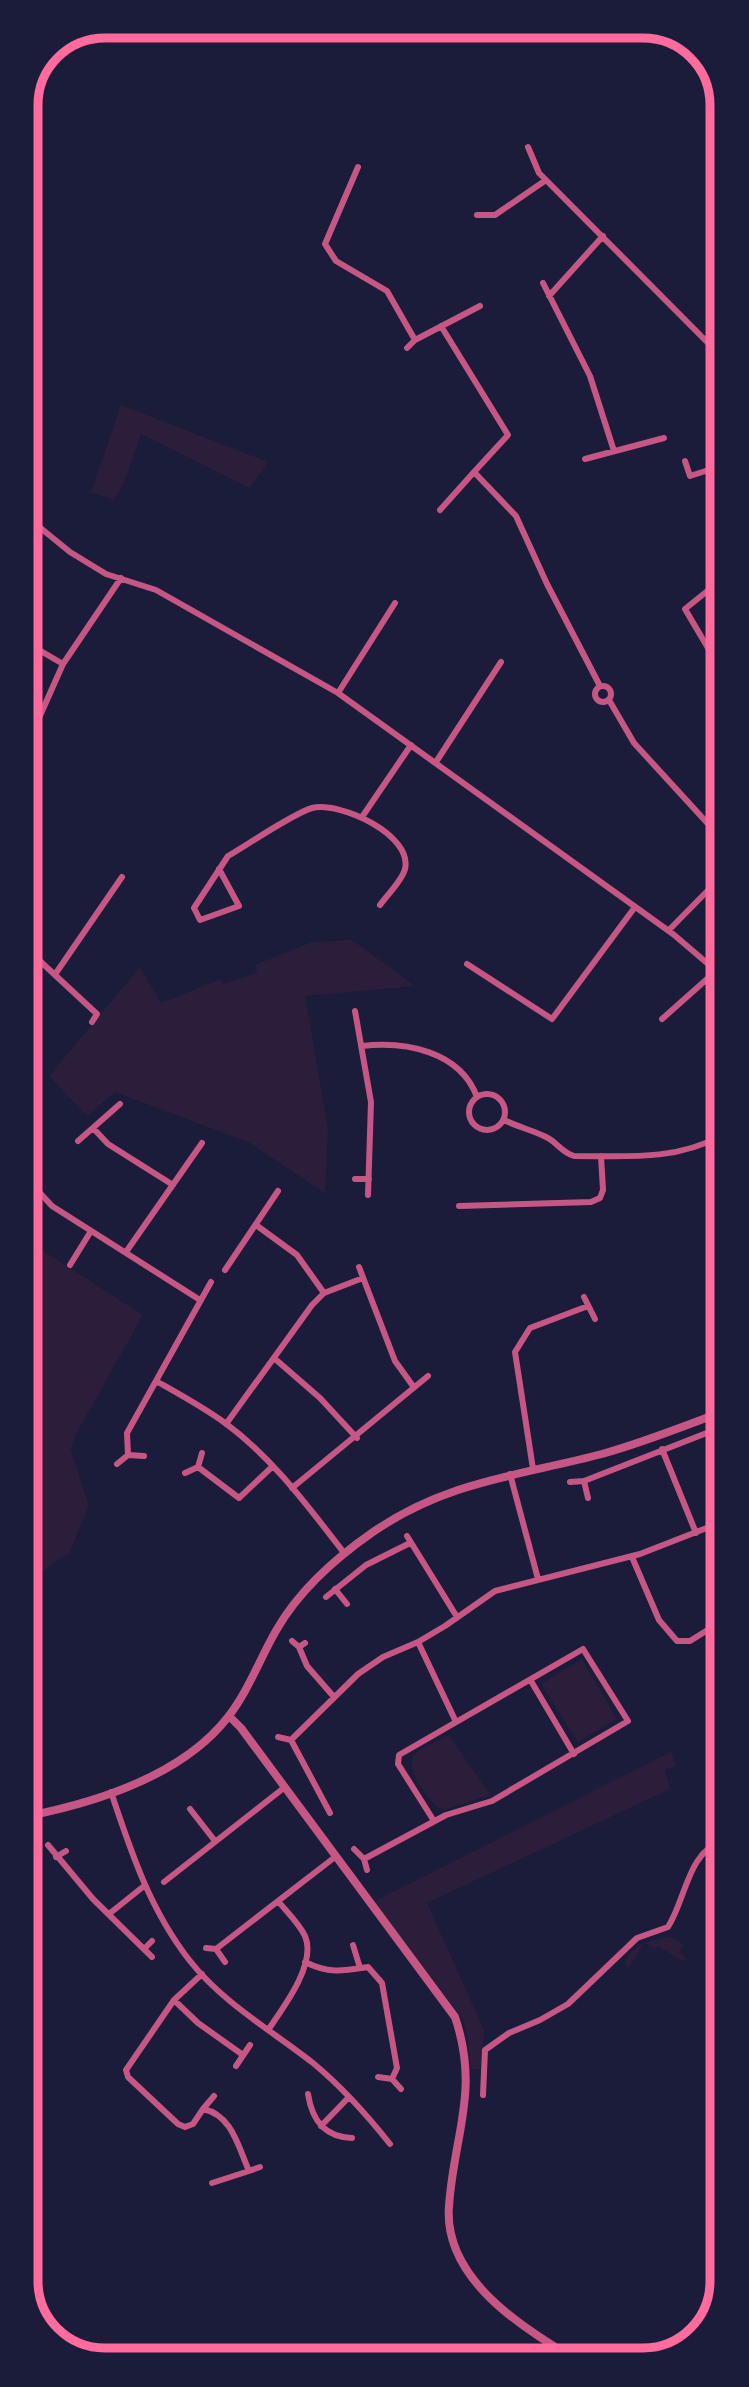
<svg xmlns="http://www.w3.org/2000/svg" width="749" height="2387" viewBox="0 0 749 2387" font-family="'Noto Sans',sans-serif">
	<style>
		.green { fill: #2a1e3b }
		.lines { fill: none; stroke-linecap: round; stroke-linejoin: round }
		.minor { stroke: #c65784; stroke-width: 6 }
		.tertiary { stroke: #c65784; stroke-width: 8 }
		.rim { fill: none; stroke: #ff6b9d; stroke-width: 9 }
	</style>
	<rect width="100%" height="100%" fill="#1b1b3a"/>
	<path class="green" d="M121,405L268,462L249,488L141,434L123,485L114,500L91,492Z
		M352,940L415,986L305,996L328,1128L325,1193L248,1142L115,1092L87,1116L49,1076L140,967L161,1003L221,979L223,984L257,973L255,965L312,942Z
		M28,1241L143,1315L75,1436L71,1450L89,1506L69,1553L28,1581Z
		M582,1659L617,1719L578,1742L541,1684Z
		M449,1735L490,1795L444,1810C431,1807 403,1767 414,1755C423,1746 439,1741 449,1735Z
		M671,1752L676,1766L665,1770L670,1789L427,1903L484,2030L481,2066L479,2069H471L467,2033L462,2018L376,1904L377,1900Z
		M671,1937L683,1944L680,1952L686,1958L684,1962L658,1946L656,1948L644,1943L629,1968L625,1965C629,1945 653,1939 671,1937Z"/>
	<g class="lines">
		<path class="minor" d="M528,147L539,173L720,355
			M358,167L325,244L336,261L387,291L415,340
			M477,215H495L546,180
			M543,283L590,376L614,451
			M549,296L603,236
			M441,326L508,435L474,472
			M407,348L415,340L480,306
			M585,459L664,438
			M685,461L690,476L721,466
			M440,510L474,472L516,516L547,584L600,686
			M27,517L70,552L106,574L156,590L338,693L673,934L721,975
			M721,580L685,609L721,670
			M27,643L63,664
			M595 694a8 8 0 1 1 16 0a8 8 0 1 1-16 0Z
			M338,693L395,603
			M609,700L634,743L721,838
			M27,745L63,664L121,578
			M436,762L501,662
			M362,817L411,745
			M219,869L239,906L200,920L194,908L228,856C247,845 294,813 312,808C340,801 413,835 405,869C402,881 387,895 380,905
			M669,930L721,877
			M27,949L97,1014L92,1022
			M467,964L552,1019L635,907
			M56,973L122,877
			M355,1011L371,1102L368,1195
			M662,1019L716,971
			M362,1046C405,1041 460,1051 477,1097
			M469 1112a18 18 0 1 1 36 0a18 18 0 1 1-36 0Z
			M504,1120C518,1127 532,1130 546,1137C557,1142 561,1152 574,1156C623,1156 676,1161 720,1136
			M721,1124L718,1130L721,1137
			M93,1128L108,1144L173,1185
			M78,1141L120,1104
			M28,1171L31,1165
			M355,1179H369
			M28,1180L52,1206L200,1300
			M459,1206L591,1202L600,1198L603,1190L601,1156
			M256,1225L297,1255L324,1293
			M126,1252L202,1143
			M70,1265L91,1231
			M359,1267L395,1361L413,1386
			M225,1270L278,1191
			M584,1297L595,1319
			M274,1358L320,1398L357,1438
			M156,1381C179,1394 203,1407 225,1423C273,1458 309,1508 345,1554
			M226,1424L312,1305L324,1293L363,1278
			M662,1449L696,1533
			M128,1455L127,1433L211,1282
			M117,1464L128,1455L144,1456
			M198,1467L239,1498L273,1466
			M533,1469L515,1352L530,1328L588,1306
			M185,1473L198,1467L202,1453
			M510,1474L538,1579
			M584,1481L588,1498
			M570,1482L584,1481L722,1427
			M292,1488L428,1376
			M407,1536L457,1617
			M632,1557L659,1620L677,1641H690L722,1621
			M335,1589L347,1604
			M326,1597L366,1565L410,1543
			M292,1641L299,1647L305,1643
			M418,1642L456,1722
			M299,1647L307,1666L334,1697
			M531,1681L574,1754
			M278,1737L291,1740L330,1813
			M291,1740L358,1674L383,1657L418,1642L445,1626L495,1591L640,1554L722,1522
			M111,1792C131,1852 150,1910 190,1961C223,2003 271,2030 313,2063C342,2087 367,2115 390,2144
			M190,1809L215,1841
			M48,1845L93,1899L152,1957
			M354,1849L364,1859L367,1870
			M56,1857L66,1851
			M364,1859L446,1815L492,1801L628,1721L583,1649L399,1755L398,1764L434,1821
			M164,1882L285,1787
			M109,1914L144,1886
			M353,1945L360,1968
			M206,1948L216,1949L225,1962
			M144,1949L152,1941
			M216,1949L335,1857
			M305,1962C329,1974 343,1971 368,1967L382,1983L397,2068L392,2079L378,2077
			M202,1974L174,2000L126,2070L128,2077L178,2124L185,2127L193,2124L203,2109C232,2115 238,2146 249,2171L212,2183
			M174,2000L198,2023L243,2055
			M268,2030C283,2008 317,1964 305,1936C299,1923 286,1911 278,1901
			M236,2066L250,2045
			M392,2079L401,2089
			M308,2094C312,2120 324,2137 352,2138
			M483,2095L485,2050L509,2033L540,2020L568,2004L637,1938L668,1927C686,1899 688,1851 722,1842
			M203,2109L214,2096
			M321,2126L349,2097
			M249,2171L260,2167"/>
		<path class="tertiary" d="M229,1716L241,1728L455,2017C480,2091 454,2134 449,2206C443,2278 522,2328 575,2359
			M28,1816C98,1802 183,1775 228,1717C249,1690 260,1658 277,1629C299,1591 337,1557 373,1532C447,1481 518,1476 602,1454C642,1443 682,1427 722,1412"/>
	</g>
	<path d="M0 0H749V2387H0ZM105 38H643A67 67 0 0 1 710 105V2281A67 67 0 0 1 643 2348H105A67 67 0 0 1 38 2281V105A67 67 0 0 1 105 38Z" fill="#1b1b3a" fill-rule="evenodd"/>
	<path class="rim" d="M105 38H643A67 67 0 0 1 710 105V2281A67 67 0 0 1 643 2348H105A67 67 0 0 1 38 2281V105A67 67 0 0 1 105 38Z"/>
</svg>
